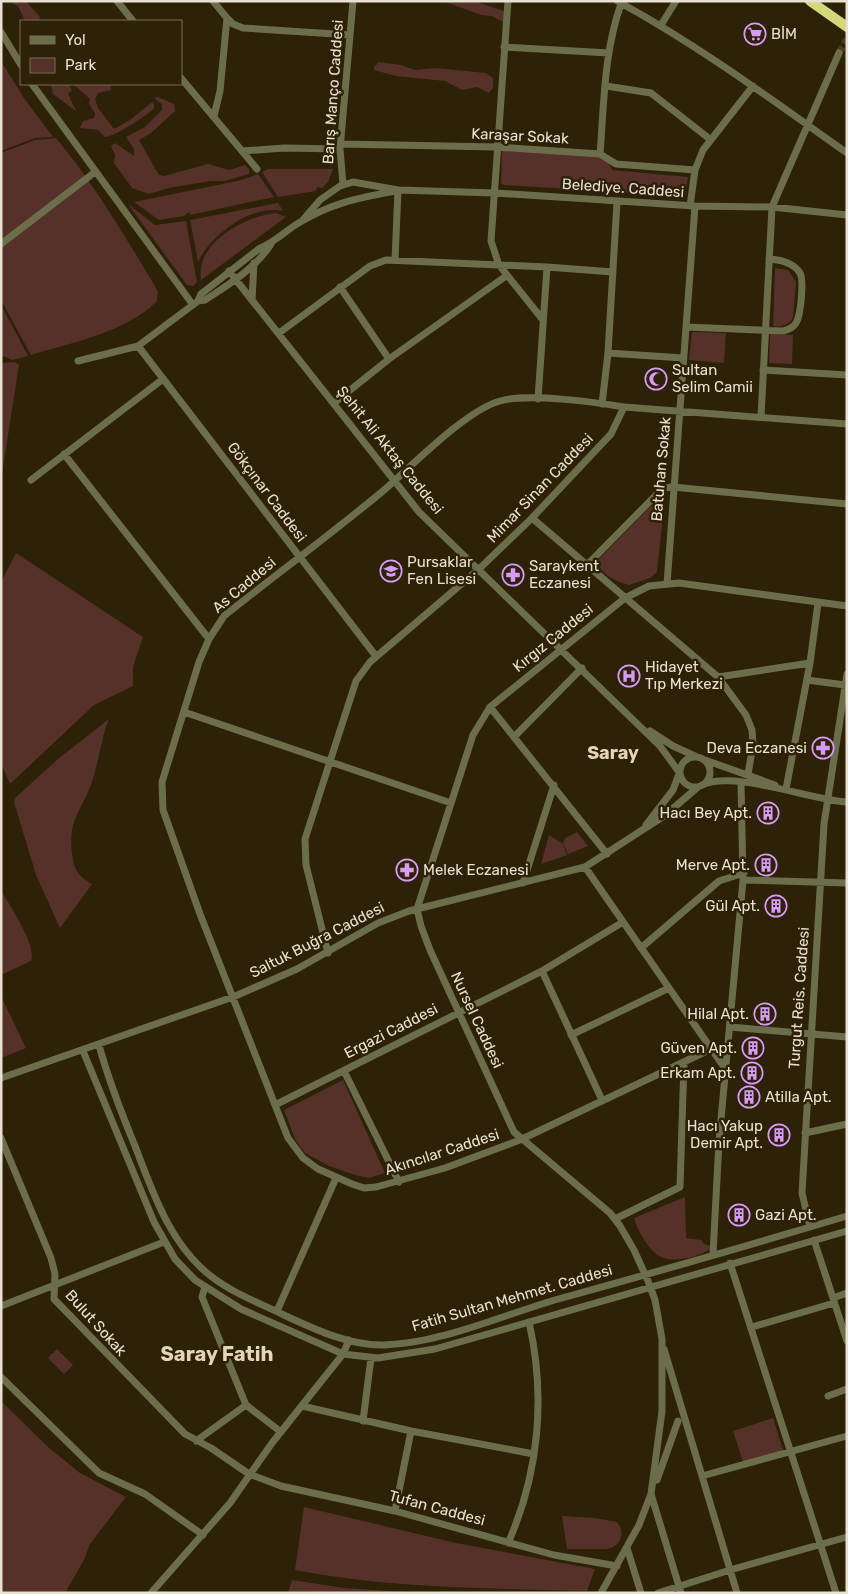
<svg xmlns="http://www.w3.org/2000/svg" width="848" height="1594" viewBox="0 0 848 1594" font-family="Rubik,sans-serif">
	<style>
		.green { fill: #55312a }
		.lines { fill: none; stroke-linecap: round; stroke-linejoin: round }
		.minor-tunnel { stroke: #493e25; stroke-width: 7; stroke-dasharray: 7 3.5; stroke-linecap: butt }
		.minor { stroke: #6c6e4b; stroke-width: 7 }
		.highway { stroke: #d3d87b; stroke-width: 10 }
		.labels { text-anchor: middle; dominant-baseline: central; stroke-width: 5; stroke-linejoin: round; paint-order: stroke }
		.poi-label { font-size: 15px; fill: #e8e0d1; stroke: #2d2107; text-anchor: start }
		.street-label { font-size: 15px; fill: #e8e0d1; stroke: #2d2107 }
		.quarter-label { font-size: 18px; font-weight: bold; fill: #e4d5b7; stroke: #2d2107 }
		.district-label { font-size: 20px; font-weight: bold; fill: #e4d5b7; stroke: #2d2107 }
	</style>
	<rect width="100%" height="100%" fill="#2d2107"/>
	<path class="green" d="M7,1H26L40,17L39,21H25L18,6Z
		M443,1H474L507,12L503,22L492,16L481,15Z
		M1,61L24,98L53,137L35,138L1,151Z
		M378,62L401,65L415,70L435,68L486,73L493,78V88L489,93L477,87L462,90L445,81L396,76L374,70V67Z
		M51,84H68L72,90L68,94L76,111L53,94Z
		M73,84H110L111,90L98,93L95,99L98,108L114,129L130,120L151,103L153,102C154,104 155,107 153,109C148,115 112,138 105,137L98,130L80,128L83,121L94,118L95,113L89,104L90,99Z
		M158,97L174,104L175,111L151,133L139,140L159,175L164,176L208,164L229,170L245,165L249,169V174L224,181H211L169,188L149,194L132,188L114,163L115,155L111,146L115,143L134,156V149L126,137L145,127L162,110V104L154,98Z
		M56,138C95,185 126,238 158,291L157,301C125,333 73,342 31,355L1,300V153L35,140Z
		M502,145L606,157L612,170L688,177L685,196L504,185L501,183Z
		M268,169H333L328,182L322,188L317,187L316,191L278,197L262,172Z
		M258,174L274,197L190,215L189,212L184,216L159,220L134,202L242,180Z
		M278,203L283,211C251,204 211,235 198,262L190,220Z
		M128,204L155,225L186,221L197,282L193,286L187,285Z
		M276,213L286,217L201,280C195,243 245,216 276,213Z
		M775,268L788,270L796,282L793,317C789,326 781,327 773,326Z
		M1,305L28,356L12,360L1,355Z
		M692,332L726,333L724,363L689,360Z
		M770,334L793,335L792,364L769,363Z
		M15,362L19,365L1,480V363Z
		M655,502H663L664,507L657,572L650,578L629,585C616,581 605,577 598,565L599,559Z
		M16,553L143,637L133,667V686L94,705L10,784L1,763V582Z
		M109,719C101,739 99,761 92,782C81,813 68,818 72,854C74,870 78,876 92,884L60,928L36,875L14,802L15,798L58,759Z
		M577,832L588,846L568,854L563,843L565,838Z
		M549,835L563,844L567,855L541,864Z
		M1,891C10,905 37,946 31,961L1,975Z
		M1,996L26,1048L1,1058Z
		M343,1080L385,1173L369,1178L355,1175L329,1166L305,1153L295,1139L284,1110Z
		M685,1197L686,1238L701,1240L704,1244L710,1246V1249C699,1257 674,1263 661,1257C650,1252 637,1230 634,1218Z
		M57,1349L73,1365L64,1374L48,1358Z
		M1,1401L48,1447L80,1473L126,1497L90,1544L84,1560L65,1593H1Z
		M773,1418L783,1450L743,1462L733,1431Z
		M304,1507L456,1543L595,1569L587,1591C490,1588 391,1589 295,1570Z
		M562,1516L595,1518L617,1522C626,1532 621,1546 608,1549H567Z
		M292,1580L344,1588L418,1593H288Z"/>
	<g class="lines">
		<path class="minor-tunnel" d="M839,53L847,39"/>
		<path class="minor" d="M117,1L133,21
			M213,1L227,18L220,91L214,116
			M508,1L491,241L499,265L543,320
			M617,1C698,45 772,100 847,153
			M227,18L233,24L243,28L350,35
			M661,25L676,1
			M1,32L21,65
			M504,47L609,53
			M181,78L257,169
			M32,84L193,305
			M606,86L651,93L711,140
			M341,144L496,147L600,154L616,164L695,170
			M242,151L284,148L340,149
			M600,154C604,104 604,51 621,4
			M343,185L340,149L353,1
			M690,206L695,170L703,150L753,86
			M302,221L320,200L340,186L353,182L398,190L495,193L695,206L772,207L847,215
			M1,244L95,172
			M395,260L398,190
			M229,271L419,512L660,746L679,772
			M340,287L389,359
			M252,300L254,263
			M198,301L201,294L260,248C276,242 287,229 302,221C334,202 360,198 395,191
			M686,327L783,331C789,329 793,328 796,323C801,315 804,280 800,273C793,262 780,260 769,259
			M279,333L370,266L386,260L547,267L613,272
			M138,346L375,655
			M608,353L683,358
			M78,361L138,346L198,301L205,300C228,285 257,267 271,244
			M763,370L847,375
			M538,399L547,267
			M334,403L389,359L506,276
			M602,404L608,353L617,202
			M624,407C594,402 528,393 500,401C466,410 411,467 383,491C331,534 277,574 224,616L209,639L199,662L162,782L163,810L200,914L288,1138L303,1158L318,1169L352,1184L364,1188L376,1187L445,1168L520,1140L711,1049
			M761,417L772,207L839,53
			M64,454L209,639
			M31,480L163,379
			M532,518L718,677L746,715L752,730L753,745L748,774
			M586,566L663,488L673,487L847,504
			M667,584L695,206
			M718,677L810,663
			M807,680L845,685
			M490,707L607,854
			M184,712L451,803
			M650,731L673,746L695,756
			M514,737L582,668
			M680 772a15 15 0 1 1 30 0a15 15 0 1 1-30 0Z
			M705,760L775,785
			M702,785C734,770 811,800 847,802
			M786,789L810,663L818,603
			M646,825L673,790L679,774
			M585,867L726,1070
			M743,880L847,883
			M523,883L554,785
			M641,948L719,881L744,873
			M328,953L306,865L305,839L356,681L370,662L479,569L532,518L611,434L624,407L847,424
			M542,971L602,1100
			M730,1027L847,1037
			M571,1035L669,988
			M99,1045C108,1079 121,1112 135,1146C153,1193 170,1245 212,1277C234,1294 262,1304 286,1316C316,1330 351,1346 384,1345C442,1343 500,1316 555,1300C653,1273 750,1245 847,1216
			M83,1051L154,1222L175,1259L195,1280L241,1309L343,1354L378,1358L435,1349L847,1231
			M344,1071L399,1182
			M1,1078L233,997L297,969L378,923L409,911L585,867L664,816L698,787
			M275,1105L542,971L623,922
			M805,1133L847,1124
			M1,1138L51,1258L55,1274L54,1299L185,1434L211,1448L249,1474L281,1486L395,1511L554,1555L617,1566
			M615,1219L680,1187L684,1063
			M810,1227L802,1193L824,824L847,674
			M814,1240L847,1341
			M713,1254L719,1141L743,880L741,783
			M730,1263L836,1593
			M205,1287L202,1297L246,1405
			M833,1298L847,1293
			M1,1306L164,1242
			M277,1311L336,1178
			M752,1327L834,1303
			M664,1349L737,1593
			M1,1377L99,1473L145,1494L203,1535
			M828,1396L847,1389
			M302,1406L411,1431L534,1454
			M363,1421L371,1358
			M196,1441L246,1405L281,1432
			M702,1476L847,1436
			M657,1480L678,1421
			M651,1494L681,1593
			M395,1511L411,1431
			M508,1543C539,1474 546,1396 529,1322
			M627,1548L641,1593
			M151,1593L230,1503L272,1443L343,1354L349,1340
			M601,1593L639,1525L651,1494L662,1411V1339L655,1300L648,1281L634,1250L620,1226L610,1213L514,1132L430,950L421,926L417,909L473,735L490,707L625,598L649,586L679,583L847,606
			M658,1593L730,1570L847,1537"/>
		<path class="highway" d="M810,1L847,27"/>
	</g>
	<defs>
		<g id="supermarket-ring" transform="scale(1.125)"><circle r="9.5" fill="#2d2107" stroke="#d89bf8" stroke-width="1.5"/><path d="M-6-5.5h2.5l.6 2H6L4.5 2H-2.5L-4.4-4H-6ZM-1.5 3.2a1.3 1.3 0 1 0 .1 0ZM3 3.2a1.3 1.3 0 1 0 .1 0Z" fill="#d89bf8"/></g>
		<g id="mosque-ring" transform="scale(1.125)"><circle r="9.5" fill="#2d2107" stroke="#d89bf8" stroke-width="1.5"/><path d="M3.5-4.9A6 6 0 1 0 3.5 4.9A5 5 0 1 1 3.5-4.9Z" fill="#d89bf8"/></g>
		<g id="school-ring" transform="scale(1.125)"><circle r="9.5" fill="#2d2107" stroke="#d89bf8" stroke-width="1.5"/><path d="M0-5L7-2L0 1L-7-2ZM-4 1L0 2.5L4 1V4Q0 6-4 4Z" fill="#d89bf8"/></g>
		<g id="pharmacy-ring" transform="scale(1.125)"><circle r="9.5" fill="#2d2107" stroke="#d89bf8" stroke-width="1.5"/><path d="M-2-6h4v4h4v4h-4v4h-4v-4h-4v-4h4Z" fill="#d89bf8"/></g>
		<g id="hospital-ring" transform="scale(1.125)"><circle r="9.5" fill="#2d2107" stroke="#d89bf8" stroke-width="1.5"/><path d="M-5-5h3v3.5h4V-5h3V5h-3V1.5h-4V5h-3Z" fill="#d89bf8"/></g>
		<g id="building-ring" transform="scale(1.125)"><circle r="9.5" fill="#2d2107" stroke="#d89bf8" stroke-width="1.5"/><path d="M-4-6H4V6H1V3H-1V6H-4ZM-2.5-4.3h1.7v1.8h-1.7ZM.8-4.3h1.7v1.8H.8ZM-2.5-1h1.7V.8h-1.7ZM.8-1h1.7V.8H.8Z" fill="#d89bf8"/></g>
	</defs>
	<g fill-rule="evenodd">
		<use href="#supermarket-ring" x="755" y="34"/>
		<use href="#mosque-ring" x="656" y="379"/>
		<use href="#school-ring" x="391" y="571"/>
		<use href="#pharmacy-ring" x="513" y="575"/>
		<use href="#hospital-ring" x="629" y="676"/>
		<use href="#pharmacy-ring" x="823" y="748"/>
		<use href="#building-ring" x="768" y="813"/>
		<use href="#building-ring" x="766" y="865"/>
		<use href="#pharmacy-ring" x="407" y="870"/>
		<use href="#building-ring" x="776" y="906"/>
		<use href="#building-ring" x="765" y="1014"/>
		<use href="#building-ring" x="753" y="1048"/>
		<use href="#building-ring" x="752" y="1073"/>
		<use href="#building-ring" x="749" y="1097"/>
		<use href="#building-ring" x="779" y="1135"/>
		<use href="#building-ring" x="739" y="1215"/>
	</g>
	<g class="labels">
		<g class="poi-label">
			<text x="771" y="34">BİM</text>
			<text x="672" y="370">Sultan<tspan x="672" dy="17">Selim Camii</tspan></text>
			<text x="407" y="562">Pursaklar<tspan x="407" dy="17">Fen Lisesi</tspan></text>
			<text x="529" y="566">Saraykent<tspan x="529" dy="17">Eczanesi</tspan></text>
			<text x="645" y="667">Hidayet<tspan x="645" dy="17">Tıp Merkezi</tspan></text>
			<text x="807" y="748" text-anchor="end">Deva Eczanesi</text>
			<text x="752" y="813" text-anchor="end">Hacı Bey Apt.</text>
			<text x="750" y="865" text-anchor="end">Merve Apt.</text>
			<text x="423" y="870">Melek Eczanesi</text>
			<text x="760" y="906" text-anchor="end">Gül Apt.</text>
			<text x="749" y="1014" text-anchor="end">Hilal Apt.</text>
			<text x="737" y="1048" text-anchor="end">Güven Apt.</text>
			<text x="736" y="1073" text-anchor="end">Erkam Apt.</text>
			<text x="765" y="1097">Atilla Apt.</text>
			<text x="763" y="1126" text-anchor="end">Hacı Yakup<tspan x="763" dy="17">Demir Apt.</tspan></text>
			<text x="755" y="1215">Gazi Apt.</text>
		</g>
		<g class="street-label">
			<text transform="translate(333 92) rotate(-86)">Barış Manço Caddesi</text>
			<text transform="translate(520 136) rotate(3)">Karaşar Sokak</text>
			<text transform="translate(623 188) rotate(4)">Belediye. Caddesi</text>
			<text transform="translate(390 450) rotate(51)">Şehit Ali Aktaş Caddesi</text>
			<text transform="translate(661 469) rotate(-85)">Batuhan Sokak</text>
			<text transform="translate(540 488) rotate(-46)">Mimar Sinan Caddesi</text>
			<text transform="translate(267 492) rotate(53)">Gökçınar Caddesi</text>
			<text transform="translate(244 585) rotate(-40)">As Caddesi</text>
			<text transform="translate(553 638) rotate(-39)">Kırgız Caddesi</text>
			<text transform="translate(317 940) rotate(-27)">Saltuk Buğra Caddesi</text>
			<text transform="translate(799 998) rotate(-86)">Turgut Reis. Caddesi</text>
			<text transform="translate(477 1020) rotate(65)">Nursel Caddesi</text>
			<text transform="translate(391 1031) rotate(-27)">Ergazi Caddesi</text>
			<text transform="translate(442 1152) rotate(-18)">Akıncılar Caddesi</text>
			<text transform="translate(512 1298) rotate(-16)">Fatih Sultan Mehmet. Caddesi</text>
			<text transform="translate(96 1323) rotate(48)">Bulut Sokak</text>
			<text transform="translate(437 1508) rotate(15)">Tufan Caddesi</text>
		</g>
		<g class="quarter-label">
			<text x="613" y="753">Saray</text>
		</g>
		<g class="district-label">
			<text x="217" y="1354">Saray Fatih</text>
		</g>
	</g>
	<rect width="848" height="1594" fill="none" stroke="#e8e0d1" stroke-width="5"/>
	<rect x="20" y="20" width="162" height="65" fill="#2d2107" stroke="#786d58"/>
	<rect x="30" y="36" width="25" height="8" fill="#6c6e4b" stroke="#786d58"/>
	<text x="65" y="45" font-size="15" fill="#e8e0d1">Yol</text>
	<rect x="30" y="58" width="25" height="15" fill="#55312a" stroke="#786d58"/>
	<text x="65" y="70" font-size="15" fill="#e8e0d1">Park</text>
</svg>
